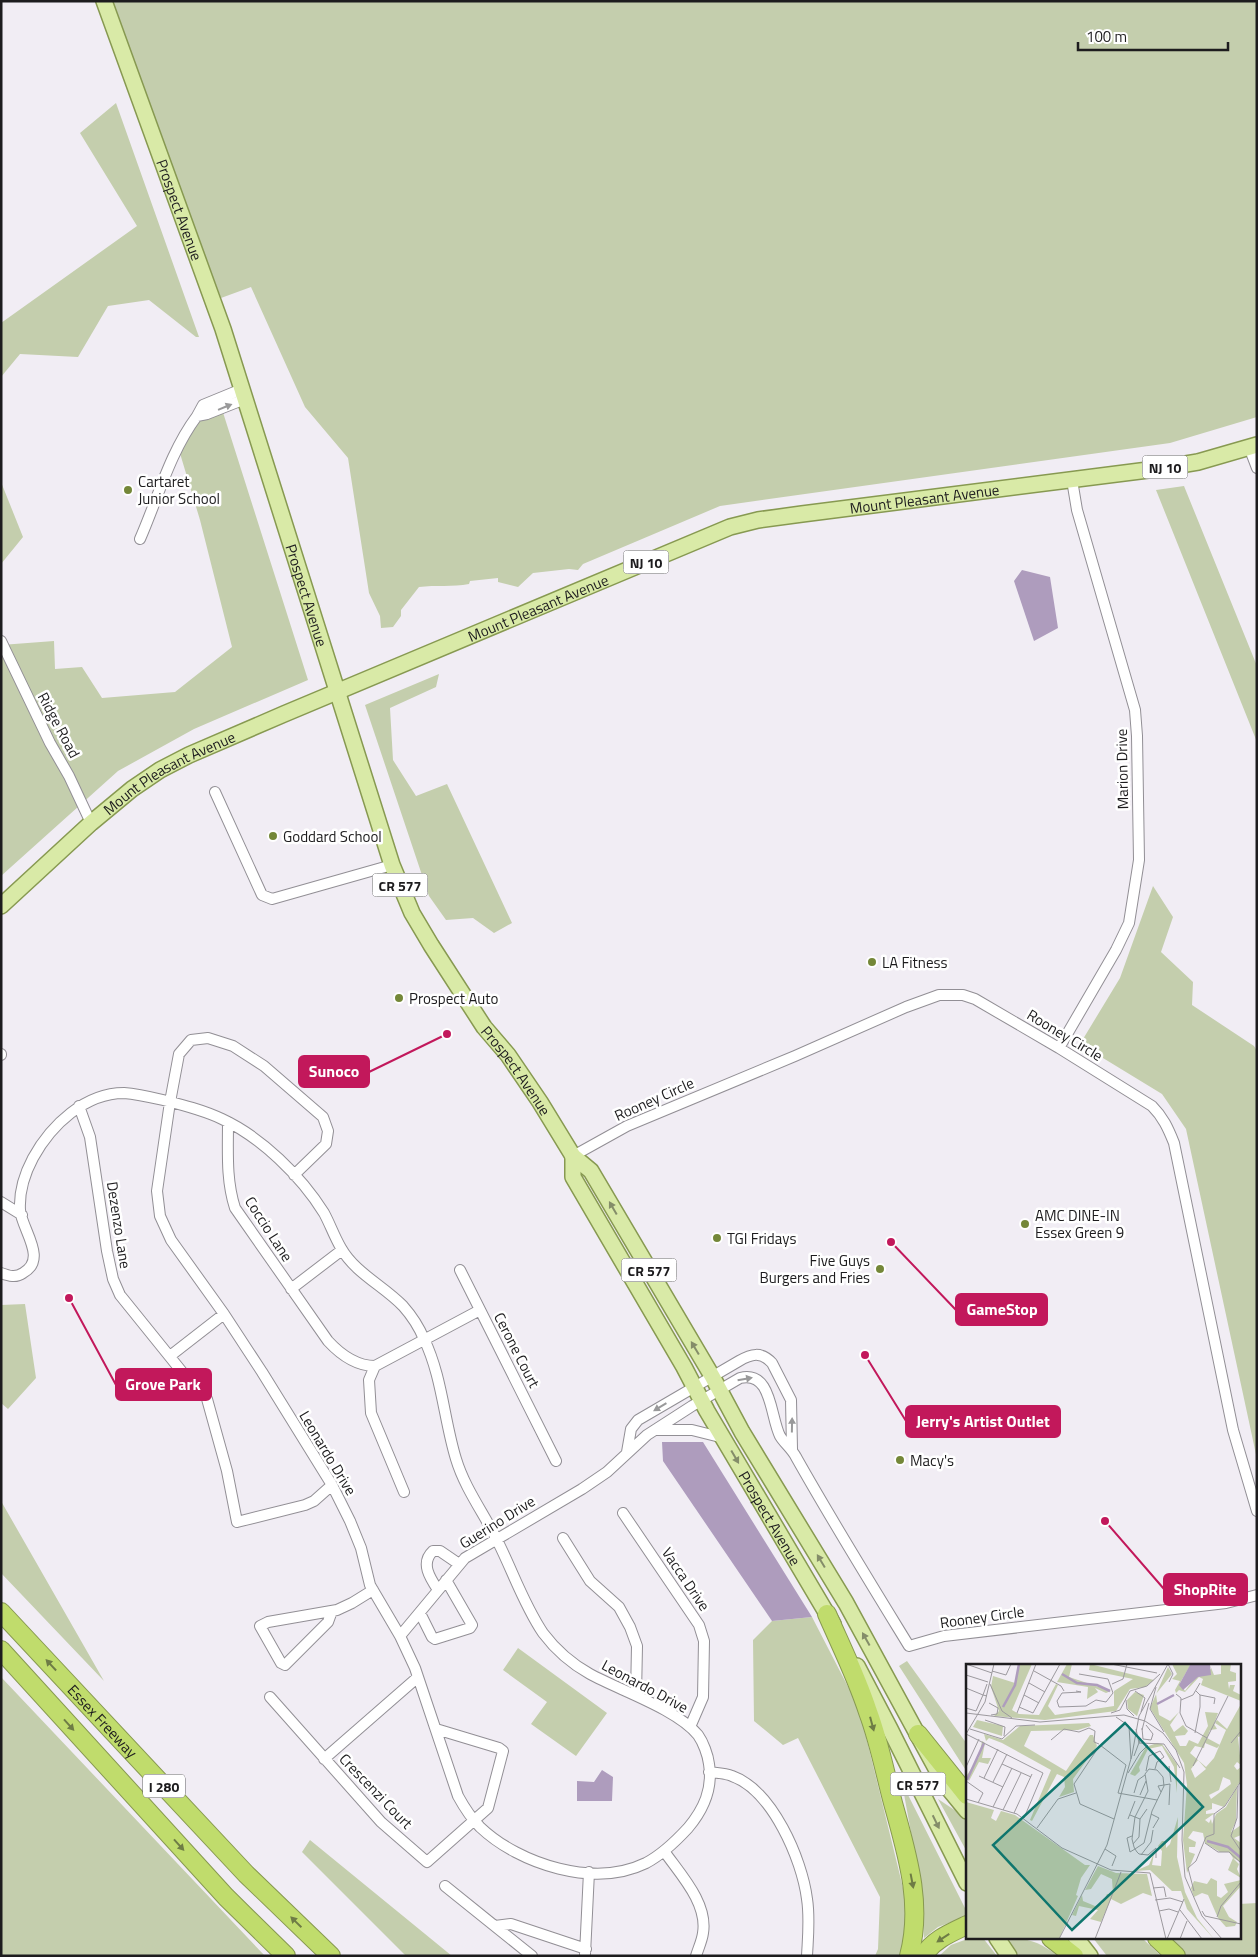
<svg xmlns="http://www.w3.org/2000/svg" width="1258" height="1957" viewBox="0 0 1258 1957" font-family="'Titillium Web',sans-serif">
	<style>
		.green { fill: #c4cead }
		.water { fill: #ae9cbd }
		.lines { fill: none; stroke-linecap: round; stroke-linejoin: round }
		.street-casing { stroke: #928f95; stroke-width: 12 }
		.primary-casing { stroke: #879951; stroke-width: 18 }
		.highway-casing { stroke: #879951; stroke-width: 20 }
		.street { stroke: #fff; stroke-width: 10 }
		.primary { stroke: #d9eaa7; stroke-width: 15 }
		.highway { stroke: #c0dc6c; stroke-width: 18 }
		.oneway { fill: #99999a }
		.oneway2 { fill: #848d69 }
		.oneway3 { fill: #6e7c45 }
		.poi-dot { fill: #748738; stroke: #fff; stroke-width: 2 }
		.labels { text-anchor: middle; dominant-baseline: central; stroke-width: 5; stroke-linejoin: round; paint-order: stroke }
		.shield { fill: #fff; stroke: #616062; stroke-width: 1 }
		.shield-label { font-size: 14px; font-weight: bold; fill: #1d1c1e }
		.street-label { font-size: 15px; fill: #1d1c1e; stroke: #fff }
		.poi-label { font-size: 15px; fill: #1d1c1e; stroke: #fff; text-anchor: start }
		.inset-river { fill: none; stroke: #ae9cbd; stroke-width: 2.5 }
		.inset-road { fill: none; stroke: #9c999e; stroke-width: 1 }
		.view { fill: #0f766e; fill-opacity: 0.15; stroke: #0f766e; stroke-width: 2.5 }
		.inset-edge { fill: none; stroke: #1d1c1e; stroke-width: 2.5 }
		.leader { fill: none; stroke: #c2185b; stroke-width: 2 }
		.callout-dot { fill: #c2185b; stroke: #fff; stroke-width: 2 }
		.callout { fill: #c2185b; stroke: #c2185b; stroke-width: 2 }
		.callout-label { font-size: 16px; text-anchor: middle; font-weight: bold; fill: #fff }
	</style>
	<rect width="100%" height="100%" fill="#f1edf4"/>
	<path class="green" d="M110,1H1257V417L1170,443L720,506L583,564L578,570L569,569L533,573L518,587L498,582V578L470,581L469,584C453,587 435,585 419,587L401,610V616L393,627L381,628L380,616L369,593L348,458L305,407L251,287L221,298Z
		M116,103L199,337H196L149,300L108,306L78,357L20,354L1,377V323L137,226L80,133Z
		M220,403L308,680L194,729L118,771L1,876V645L54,641L55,669L82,667L102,698L175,692L232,647L200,520L179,450L196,415Z
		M1,482L23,537L1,564Z
		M1184,486L1257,666V742L1156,490Z
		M439,674L436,687L390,708L393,760L416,796L447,784L512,923L494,933L473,918L446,920L429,896L365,705Z
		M1153,886L1173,917L1161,952L1193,982L1192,1005L1254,1046L1257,1051V1459L1186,1129L1162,1094L1080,1044L1120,978Z
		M25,1304L36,1378L8,1409L1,1403V1305Z
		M1,1501L104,1681L1,1573Z
		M812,1617L859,1708L905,1896L906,1942L900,1956H875L878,1949L880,1897L798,1738L783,1745L754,1721L753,1640L772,1621Z
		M518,1648L607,1713L576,1756L531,1724L547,1702L503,1670Z
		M907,1661L967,1744V1772L899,1666Z
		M1,1677L265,1956H1Z
		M902,1783L967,1912V1916L938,1927L924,1938L920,1882Z
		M938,1799L962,1815L967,1821V1852Z
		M310,1840L452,1956H406L302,1852Z
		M1257,1903V1956H1187L1167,1938H1239V1904Z
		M970,1938H983L997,1956H939L951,1945Z
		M1008,1938C1029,1938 1041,1943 1058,1956H1019Z
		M1093,1938H1142L1161,1956H1107Z"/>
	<path class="water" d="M1022,570L1050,577L1058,628L1034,641L1014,581Z
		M662,1442H703L812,1617L772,1621L663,1461Z
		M602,1770L613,1777L612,1801H577V1781L594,1782Z"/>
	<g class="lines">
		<g class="street-casing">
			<path id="street" d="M242,389L203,405L197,416L207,414L245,399
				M1249,447L1257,468
				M140,539C158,498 170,452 197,416
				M1,641L50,743L69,776L91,823
				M215,792L262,895L272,899L392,865
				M1059,1048L1116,950L1129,923L1139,860L1137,736L1135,710L1077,510L1072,480
				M1,1055V1054
				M79,1106L90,1137L107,1251L113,1279L120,1295L191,1383
				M228,1122C228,1152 226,1180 235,1208L328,1341C340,1354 356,1366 375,1366
				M573,1156L627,1126L795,1056L906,1007L939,995H963L975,999L1059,1048L1152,1106C1163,1117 1168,1128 1174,1143L1233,1430L1257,1511
				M1,1202L22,1215
				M460,1270L556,1461
				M1,1273C9,1276 16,1278 23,1273C48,1259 22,1230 20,1210C19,1192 25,1173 33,1158C51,1125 85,1093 124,1093C137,1094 150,1097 163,1100C183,1105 203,1110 222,1119C261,1137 301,1176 324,1213C330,1224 334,1236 341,1248C355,1273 384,1286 403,1306C411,1315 419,1327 424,1339C442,1376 444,1420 456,1459C465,1489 485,1515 498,1542C513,1572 524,1605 543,1633C555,1649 572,1664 590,1674C619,1690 677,1709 698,1735C703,1742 708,1755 709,1764C713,1789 704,1809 688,1828C676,1841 663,1854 646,1863C595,1888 520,1865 480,1827C471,1818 464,1807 458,1796L415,1668L400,1636L370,1585L361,1548L350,1521L332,1485L262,1372L224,1314L171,1240L160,1216L157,1191L170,1102L179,1054L191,1040L208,1038L233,1046L264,1066L323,1117L328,1131L326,1144L294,1175
				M291,1289L342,1250
				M170,1356L224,1314
				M207,1399L227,1471L237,1522L305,1505L314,1501L332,1485
				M655,1430H692L724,1438
				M627,1452L631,1429L638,1420L739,1361C751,1354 761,1351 772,1363L791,1400L792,1449
				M404,1492L371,1413L369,1380L375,1366L480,1310
				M623,1513L699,1625L704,1641L703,1697L690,1727
				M563,1538L590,1581L619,1607L630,1627L637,1646L636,1695
				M438,1590C430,1578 420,1563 433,1551H440L459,1564
				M332,1611L328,1622L285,1665L281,1663L260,1626L268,1622L337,1610L352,1603L373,1590
				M420,1613L432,1637L435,1639L470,1628L472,1625L446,1580
				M400,1636L465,1558L582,1489L607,1472L647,1435L692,1406L740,1378C772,1370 770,1416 780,1436C784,1443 792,1449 796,1457C832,1521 871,1584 909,1646L944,1636L1226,1603L1257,1595
				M270,1697L381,1822L427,1862L488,1808L503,1751L499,1748L436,1729
				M324,1759L418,1677
				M709,1772C717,1773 725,1773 732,1776C772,1790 802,1859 807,1899C810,1918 808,1936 807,1956
				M664,1851C680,1874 708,1903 703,1933C702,1941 698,1949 696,1956
				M445,1886L532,1956
				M495,1926L511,1924L586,1949
				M585,1954L589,1872"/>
		</g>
		<g class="primary-casing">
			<g id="primary">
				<path id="s1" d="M104,1L223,329L392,865L412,913L431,945L484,1027L508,1055L540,1102L573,1156L591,1171L712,1376L742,1432L846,1603L944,1783L967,1811"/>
				<path id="s2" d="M1,906L91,823L132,789L160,770L189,755L284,714L730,527L758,520L802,514L1156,469L1198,462L1257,445"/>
				<path id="s3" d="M573,1156V1177L684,1367L707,1411L833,1624"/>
				<path d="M857,1666L890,1729L967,1883"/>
				<path d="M997,1938L1009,1956"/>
				<path d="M1076,1938L1090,1956"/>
			</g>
		</g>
		<g class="highway-casing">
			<g id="highway">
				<path id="s4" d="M1,1612L246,1874L331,1956"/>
				<path d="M827,1614C841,1646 857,1678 868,1712C879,1741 885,1773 893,1803C907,1854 923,1904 909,1956"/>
				<path d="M1,1650L226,1897L286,1956"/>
				<path d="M918,1734L967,1795"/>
				<path d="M1051,1938L1074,1956"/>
				<path d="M1157,1938L1176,1956"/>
				<path d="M923,1956C933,1940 950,1933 967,1925"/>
			</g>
		</g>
		<use href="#street" class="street"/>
		<use href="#primary" class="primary"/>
		<use href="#highway" class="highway"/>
	</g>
	<defs><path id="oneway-solid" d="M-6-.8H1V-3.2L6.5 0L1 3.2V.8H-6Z" transform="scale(1.25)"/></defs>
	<g class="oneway">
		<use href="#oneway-solid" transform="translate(225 407) rotate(-22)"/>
		<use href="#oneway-solid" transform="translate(745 1379) rotate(-10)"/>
		<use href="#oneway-solid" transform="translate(660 1407) rotate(149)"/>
		<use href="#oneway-solid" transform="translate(792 1425) rotate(-89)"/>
	</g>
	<g class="oneway2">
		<use href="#oneway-solid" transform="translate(613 1208) rotate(-120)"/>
		<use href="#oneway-solid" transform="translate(695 1348) rotate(-121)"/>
		<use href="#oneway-solid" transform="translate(735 1457) rotate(60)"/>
		<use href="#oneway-solid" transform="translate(821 1561) rotate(-121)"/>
		<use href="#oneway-solid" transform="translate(866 1639) rotate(-119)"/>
		<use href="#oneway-solid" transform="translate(936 1822) rotate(64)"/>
	</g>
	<g class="oneway3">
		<use href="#oneway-solid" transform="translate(51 1665) rotate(-133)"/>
		<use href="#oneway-solid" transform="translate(872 1724) rotate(75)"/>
		<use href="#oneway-solid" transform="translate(69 1725) rotate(48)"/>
		<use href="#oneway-solid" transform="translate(179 1845) rotate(48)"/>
		<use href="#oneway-solid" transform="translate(912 1881) rotate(79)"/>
		<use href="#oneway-solid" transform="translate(296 1922) rotate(-136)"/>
		<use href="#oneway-solid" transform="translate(943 1938) rotate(147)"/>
	</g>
	<g class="poi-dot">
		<circle cx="128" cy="490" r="5"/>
		<circle cx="273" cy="836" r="5"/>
		<circle cx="872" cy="962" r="5"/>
		<circle cx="399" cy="998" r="5"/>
		<circle cx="1025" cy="1224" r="5"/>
		<circle cx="717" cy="1238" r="5"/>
		<circle cx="880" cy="1269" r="5"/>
		<circle cx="900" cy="1460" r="5"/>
	</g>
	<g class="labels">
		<g class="shield">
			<rect x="1142.5" y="455.5" width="45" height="23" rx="4"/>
			<rect x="623.5" y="550.5" width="45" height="23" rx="4"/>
			<rect x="372.5" y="873.5" width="55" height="23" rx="4"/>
			<rect x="621.5" y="1258.5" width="55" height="23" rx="4"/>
			<rect x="890.5" y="1772.5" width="55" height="23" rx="4"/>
			<rect x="143" y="1774.5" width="42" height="23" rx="4"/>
		</g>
		<g class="shield-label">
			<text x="1165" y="467">NJ 10</text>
			<text x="646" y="562">NJ 10</text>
			<text x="400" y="885">CR 577</text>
			<text x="649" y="1270">CR 577</text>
			<text x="918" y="1784">CR 577</text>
			<text x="164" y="1786">I 280</text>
		</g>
		<g class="street-label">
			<text stroke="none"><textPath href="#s1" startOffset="222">Prospect Avenue</textPath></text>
			<text stroke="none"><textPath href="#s2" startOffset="1026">Mount Pleasant Avenue</textPath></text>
			<text stroke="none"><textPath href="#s1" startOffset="628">Prospect Avenue</textPath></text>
			<text stroke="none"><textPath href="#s2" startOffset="621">Mount Pleasant Avenue</textPath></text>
			<text transform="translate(59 725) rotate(62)">Ridge Road</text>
			<text transform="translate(1122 769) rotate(-91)">Marion Drive</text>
			<text stroke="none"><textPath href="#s2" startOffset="216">Mount Pleasant Avenue</textPath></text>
			<text transform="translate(1065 1035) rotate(31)">Rooney Circle</text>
			<text stroke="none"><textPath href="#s1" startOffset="1152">Prospect Avenue</textPath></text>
			<text transform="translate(654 1099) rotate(-24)">Rooney Circle</text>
			<text transform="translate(119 1225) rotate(81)">Dezenzo Lane</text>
			<text transform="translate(269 1229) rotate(57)">Coccio Lane</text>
			<text transform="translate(517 1350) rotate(63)">Cerone Court</text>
			<text transform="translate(328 1453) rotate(59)">Leonardo Drive</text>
			<text stroke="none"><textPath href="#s3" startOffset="415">Prospect Avenue</textPath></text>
			<text transform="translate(497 1522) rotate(-32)">Guerino Drive</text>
			<text transform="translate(686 1579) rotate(56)">Vacca Drive</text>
			<text transform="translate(982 1617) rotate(-8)">Rooney Circle</text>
			<text transform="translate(645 1686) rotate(28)">Leonardo Drive</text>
			<text stroke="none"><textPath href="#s4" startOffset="149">Essex Freeway</textPath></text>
			<text transform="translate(376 1791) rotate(46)">Crescenzi Court</text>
		</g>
		<g class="poi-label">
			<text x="138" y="481">Cartaret<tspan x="138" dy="17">Junior School</tspan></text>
			<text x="283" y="836">Goddard School</text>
			<text x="882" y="962">LA Fitness</text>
			<text x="409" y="998">Prospect Auto</text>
			<text x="1035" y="1215">AMC DINE-IN<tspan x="1035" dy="17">Essex Green 9</tspan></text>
			<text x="727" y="1238">TGI Fridays</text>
			<text x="870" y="1260" text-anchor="end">Five Guys<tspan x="870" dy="17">Burgers and Fries</tspan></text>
			<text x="910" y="1460">Macy's</text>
		</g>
	</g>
	<g transform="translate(966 1664)">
		<rect width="275" height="275" fill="#f1edf4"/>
		<path d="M53,0H66L46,46L53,50L73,51L90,20L92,21L82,42L89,51L148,42V27L167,15L123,6L124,0L188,16L179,23L164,25L150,47L79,56L28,52L33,47L25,23L27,12L49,19ZM101,0H106L103,13L145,27L140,29L129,24L132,28L121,35L122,23L91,18ZM206,0H225L214,19L219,27L228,15L245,5L244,1L248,11L255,10V0H265L264,7L270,9V17L262,18L263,25L264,21H269L267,27L275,31V37L235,21L237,15L233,13L219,28L213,26L210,29L209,26L214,17L206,15L211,10ZM202,3L206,10L190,30L193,51L204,57L213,48L204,61L208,68L217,61L222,67L219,71L209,72L214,82H220L223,76L232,80L242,62L239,48L252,49L248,60L251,65L244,66L241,74L254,81L251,84L239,79L238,84L229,82L224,89L240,103L248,94L260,66L249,59L251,56L261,65L275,40V72L272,73L275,101L271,98L268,102L271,106L275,103V116L258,143L246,139V145L240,147V150L249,149L239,156L243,159L245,155L246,160L250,150L260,143L271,123L270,157L265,168L275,161V171L268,174L275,179V198L267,194L273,200L271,205L275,214L262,206L267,194L263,188H254L239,179L237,169L227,167L222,174L230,178L229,183H223V188L229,190L221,209L217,176L221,121L218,99L184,44ZM232,96L240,105L229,114L225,105ZM257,113L264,116L265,120L245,135L243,131L253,126ZM169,28L178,31L171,52L162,45L161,36ZM11,56L37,62L36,72L7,63ZM123,59L125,62L112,66L65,67L58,82L100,107L124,71H127L131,82L107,115L108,128L93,133L99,123L98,113L91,110L66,157L64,156L85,106L36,79L23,74L20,77L18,70L37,76L54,62ZM16,77L19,79L16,94H25L22,100L13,98L3,117L1,111L13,93ZM191,79L196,80L211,100V129L208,103L196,82L182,85L173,103L174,107L169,112L164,110L180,83ZM0,138L28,146L25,154L30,157L35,147L49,151L119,201H124L115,214L110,231L112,232L93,275H0ZM212,153L211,193L219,228L231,254L248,275L221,245L215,227H206L184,206L169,207L183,201L188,189L186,201L195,202L196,187L192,182L196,177H200V184L204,180ZM132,202L150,209L181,210L186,232L177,229L155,240L145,235L135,258L124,255L132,246L113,242L110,252L106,251L116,231L117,237L129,242L136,240L141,230H147L146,215L135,210L125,225L119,226ZM245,214L251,217V232L255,234L262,228L258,220L275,216V222L257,242L263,253L271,258L269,262L260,263L252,254L242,231L236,229L228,233L225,224L228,217L241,220Z" fill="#c4cead" fill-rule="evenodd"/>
		<path d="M224,1H244L245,11L232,13L217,26L213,21Z" fill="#ae9cbd"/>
		<path class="inset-river" d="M96,10L111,19L131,21L144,27M191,40L208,31M37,43L49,21L53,0M1,116L18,79M241,177L262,183L275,194"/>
		<path class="inset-road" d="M0,0L26,9M145,0L191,9M202,0L207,10L203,18M26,7L40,11L45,0M68,7L95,22L98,27M0,11L22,18M63,19L79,28M24,20L36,47L46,54M146,20L157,15L161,0M190,23L184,45L198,68M0,24L17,31L10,47L0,44M110,27L115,28L96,29L91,37L93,43L120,42L130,36L140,38L147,29L142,15L113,10M169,27L179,34L175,48M210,30L215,34L214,49L220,62L241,74M58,31L73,39M234,31L249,34L248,40M21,32L17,31L21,20M160,36L161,45L168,52M215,36L227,31L234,19M23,39L32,44L31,50L25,51M53,43L67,49L94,0M0,49L74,58L158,51L179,57L197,69L210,86L218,108L216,176L219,213L236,252L256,275M51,49L70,0M145,49L154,46L164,27L181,22L194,10M150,53L163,62L165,95M19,56L39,63L38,72M176,64L177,75L185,76L187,70L180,61M4,65L36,75L50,62L69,61M170,65L173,79L198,80L214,104M176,66L183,39M229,69L234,43V31L230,27M0,70L77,109L58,154M0,70L19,38L28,0M85,76L98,65L113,68L123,64L129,67L128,78L133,80M265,79L275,67M168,92L174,76M36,100L65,113M203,102L205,118M227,102L262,32M0,103L13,75M180,107L183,92L194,87L198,93L191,98L189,105M162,109L174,89L182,81M13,112L37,123M18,114L32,85M0,117L17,129L12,139M27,118L41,90M272,122L271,154L265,172L275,187M195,128L192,122L204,120L203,141M168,129L172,116L179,111M174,131L180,117M0,135L51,150L96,184L145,206L184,209L200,275M27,143L46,104M37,146L55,109M48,149L66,110M185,150L193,154L187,164M164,151L174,155L181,145M148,155L114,140L108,120L134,81L160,101L152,129L191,136M162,155L169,137M71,164L92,135L110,129M166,172L161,174L164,188L169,185L178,179L186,147L198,122L197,113L191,106L183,105L179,110L182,127L169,153L166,175L168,183L169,185L171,188L173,190L182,191L190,184V194M239,179L252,188H263L275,199M167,180L173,173L174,155M139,185L150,192L146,202M175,191L185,178L187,166M187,224L198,223L200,233M228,227L222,204L230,197L240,173L248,170V150L259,142L275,117M189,236L204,234L217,238M214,246L236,275M193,247L203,245L212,248M236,247L239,252L275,260M251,253L255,242L275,218M93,275L141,181L166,91L173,52L202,0M129,275L155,208M201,275L218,235M214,275L221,257"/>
		<path class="view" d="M159,59L237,143L106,266L27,181Z"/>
		<rect width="275" height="275" class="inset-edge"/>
	</g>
	<path class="leader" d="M447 1034L369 1072M891 1242L956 1310M69 1298L116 1385M865 1355L906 1421M1105 1521L1164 1589"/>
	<g class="callout-dot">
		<circle cx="447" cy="1034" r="5"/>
		<circle cx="891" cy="1242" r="5"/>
		<circle cx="69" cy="1298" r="5"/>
		<circle cx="865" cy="1355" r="5"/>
		<circle cx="1105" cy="1521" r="5"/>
	</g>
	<g class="callout">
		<rect x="299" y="1056" width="70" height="31" rx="5"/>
		<rect x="956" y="1294" width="91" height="31" rx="5"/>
		<rect x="116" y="1369" width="95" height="31" rx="5"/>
		<rect x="906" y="1406" width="154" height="31" rx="5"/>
		<rect x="1164" y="1574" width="83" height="31" rx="5"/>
	</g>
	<g class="callout-label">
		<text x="334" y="1077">Sunoco</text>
		<text x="1002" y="1315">GameStop</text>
		<text x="163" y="1390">Grove Park</text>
		<text x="983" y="1427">Jerry's Artist Outlet</text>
		<text x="1205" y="1595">ShopRite</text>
	</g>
	<rect width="1258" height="1957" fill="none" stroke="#1d1c1e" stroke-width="5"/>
	<path d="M1078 42v8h150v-8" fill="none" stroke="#1d1c1e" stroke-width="2.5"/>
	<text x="1086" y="42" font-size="15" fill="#1d1c1e" stroke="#ffffff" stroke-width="4" paint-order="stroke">100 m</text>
</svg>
